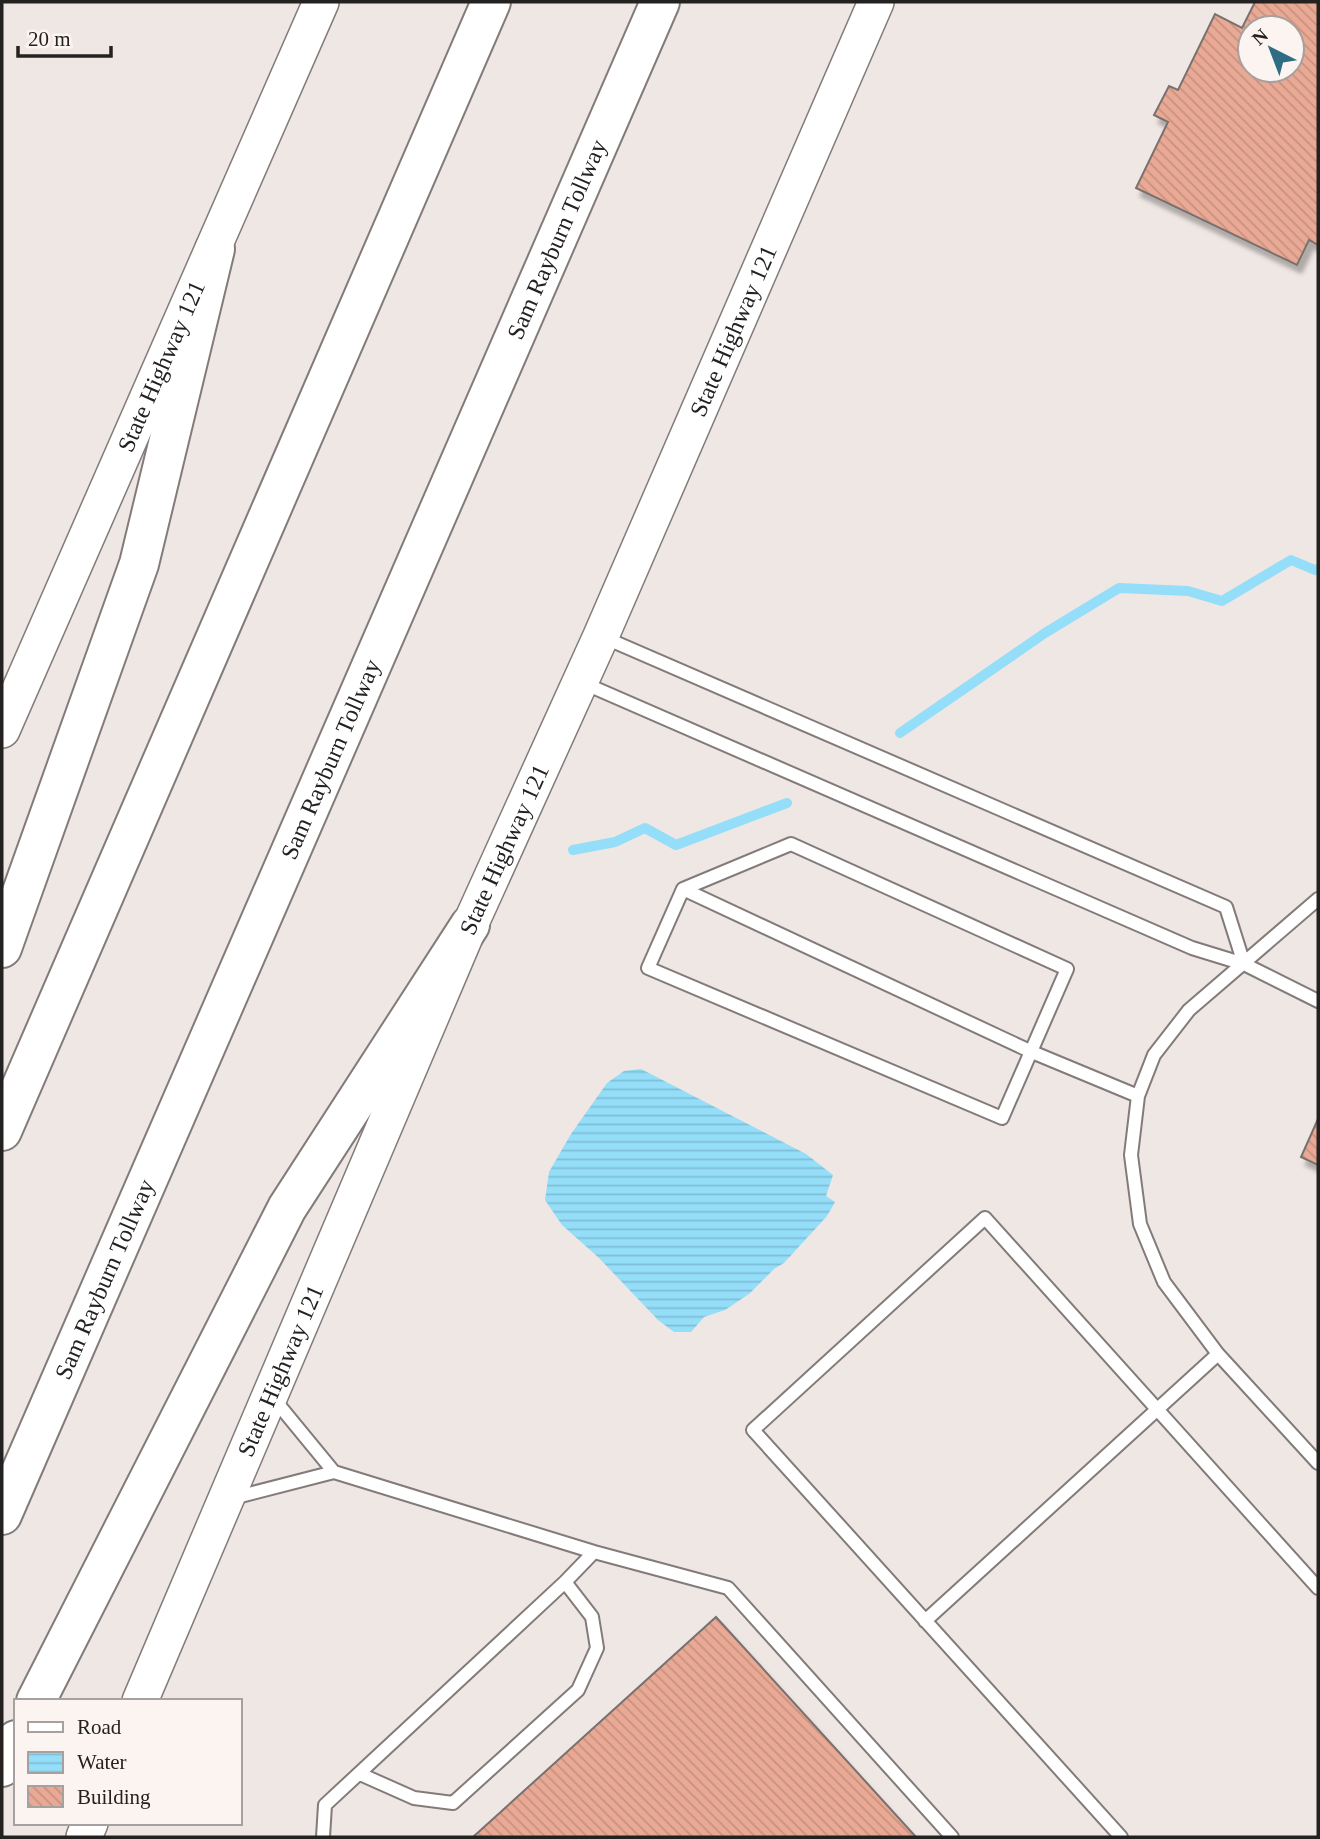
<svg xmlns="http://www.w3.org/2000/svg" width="1320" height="1839" viewBox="0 0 1320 1839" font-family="'Times New Roman',serif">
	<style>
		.water { fill: url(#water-rules) }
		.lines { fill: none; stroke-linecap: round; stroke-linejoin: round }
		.stream { stroke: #94def9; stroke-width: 10 }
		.building { fill: url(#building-back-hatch); stroke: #78716f; stroke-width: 2; fill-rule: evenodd; filter: url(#shadow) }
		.service-casing { stroke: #827b79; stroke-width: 16 }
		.secondary-casing { stroke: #827b79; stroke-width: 38 }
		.motorway-casing { stroke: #827b79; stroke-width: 42 }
		.service { stroke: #fff; stroke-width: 12 }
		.secondary { stroke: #fff; stroke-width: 35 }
		.motorway { stroke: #fff; stroke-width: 38 }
		.labels { text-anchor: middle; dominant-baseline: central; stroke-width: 6; stroke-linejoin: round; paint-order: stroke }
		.street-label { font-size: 24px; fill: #242221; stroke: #fcf4f1 }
	</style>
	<defs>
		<pattern id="water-rules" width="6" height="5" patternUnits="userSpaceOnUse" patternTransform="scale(1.75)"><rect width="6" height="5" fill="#94def9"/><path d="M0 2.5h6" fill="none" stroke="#7fbed5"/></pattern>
		<pattern id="building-back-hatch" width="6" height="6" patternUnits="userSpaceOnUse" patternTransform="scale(1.75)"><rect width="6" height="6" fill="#e9a994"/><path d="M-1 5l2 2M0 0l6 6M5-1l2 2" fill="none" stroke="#c8917f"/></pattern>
		<filter id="shadow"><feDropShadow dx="4.5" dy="8" stdDeviation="2" flood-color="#0004"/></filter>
	</defs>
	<rect width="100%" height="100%" fill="#efe7e4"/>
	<path class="water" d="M641,1069L806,1154L833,1175L826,1196L835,1202L827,1216L784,1263L774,1269L749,1294L725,1310L704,1317L691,1332H674L658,1320L599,1258L562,1225L545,1200L549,1172L571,1134L607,1083L624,1071Z"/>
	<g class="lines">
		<path class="stream" d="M900,733L1045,633L1119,588L1188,591L1222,601L1291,560L1315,570L1318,569
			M573,850L615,842L645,828L676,845L787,803"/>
	</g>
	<path class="building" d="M1255,2H1318V245L1309,240L1297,265L1136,188L1168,122L1154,115L1169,86L1178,90L1215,14L1242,28ZM1250,28H1292V70H1250Z
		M1318,1119V1165L1301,1157Z
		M716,1617L916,1837H473Z"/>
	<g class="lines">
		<g class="service-casing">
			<path id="service" d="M603,637L1226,907L1244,964
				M581,682L1192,948L1244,964L1318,1001
				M791,844L1067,969L1002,1118L648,968L683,889Z
				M683,889L1032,1052L1138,1096
				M1318,899L1189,1010L1154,1055L1138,1096L1131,1155L1140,1224L1164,1282L1218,1354L1318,1463
				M274,1399L334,1472
				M233,1498L334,1472L594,1552L728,1588L952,1837
				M925,1621L1218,1354
				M360,1774L414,1798L453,1803L578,1690L597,1648L592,1617L565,1582
				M323,1837L325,1805L565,1582L594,1552
				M1121,1837L753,1430L985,1218L1318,1588"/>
		</g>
		<g class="secondary-casing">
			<g id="secondary">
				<path id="s1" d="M2,730L321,2"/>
				<path id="s2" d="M140,1701L470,925L601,636L876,2"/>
				<path d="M84,1837L90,1823"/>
			</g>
		</g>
		<g class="motorway-casing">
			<g id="motorway">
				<path d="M2,948L139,564L215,249"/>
				<path d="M2,1131L491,2"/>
				<path id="s3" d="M2,1515L660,2"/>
				<path d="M36,1701L287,1208L470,925"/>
				<path d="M2,1767L16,1740"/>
			</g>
		</g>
		<use href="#service" class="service"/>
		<use href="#secondary" class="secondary"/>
		<use href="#motorway" class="motorway"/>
	</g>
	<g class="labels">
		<g class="street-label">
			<text stroke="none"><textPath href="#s3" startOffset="1391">Sam Rayburn Tollway</textPath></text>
			<text stroke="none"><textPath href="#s2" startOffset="1493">State Highway 121</textPath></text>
			<text stroke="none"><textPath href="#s1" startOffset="397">State Highway 121</textPath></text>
			<text stroke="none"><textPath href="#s3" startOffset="824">Sam Rayburn Tollway</textPath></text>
			<text stroke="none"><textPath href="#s2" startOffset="926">State Highway 121</textPath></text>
			<text stroke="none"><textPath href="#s3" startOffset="257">Sam Rayburn Tollway</textPath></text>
			<text stroke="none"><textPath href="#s2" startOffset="359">State Highway 121</textPath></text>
		</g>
	</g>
	<rect width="1320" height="1839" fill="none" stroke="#242221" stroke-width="7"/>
	<rect x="14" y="1699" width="228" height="126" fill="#fcf4f1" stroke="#a6a09e" stroke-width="2"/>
	<rect x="28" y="1722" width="35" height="10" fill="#ffffff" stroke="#a6a09e" stroke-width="2"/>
	<text x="77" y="1734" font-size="21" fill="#242221">Road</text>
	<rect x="28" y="1752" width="35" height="21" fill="url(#water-rules)" stroke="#a6a09e" stroke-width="2"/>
	<text x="77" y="1769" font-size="21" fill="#242221">Water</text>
	<rect x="28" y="1786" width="35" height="21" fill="url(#building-back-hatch)" stroke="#a6a09e" stroke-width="2"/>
	<text x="77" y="1804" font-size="21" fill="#242221">Building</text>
	<g transform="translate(1271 49) rotate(318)"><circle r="33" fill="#fcf4f1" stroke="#a6a09e" stroke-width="2"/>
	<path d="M0-5L12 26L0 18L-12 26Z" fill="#2f6d83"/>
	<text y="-10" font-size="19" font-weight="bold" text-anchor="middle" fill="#242221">N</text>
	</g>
	<path d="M18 46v10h93v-10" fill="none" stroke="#242221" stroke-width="3.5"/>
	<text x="28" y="46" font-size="21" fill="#242221" stroke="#fcf4f1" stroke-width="5" paint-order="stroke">20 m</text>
</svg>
